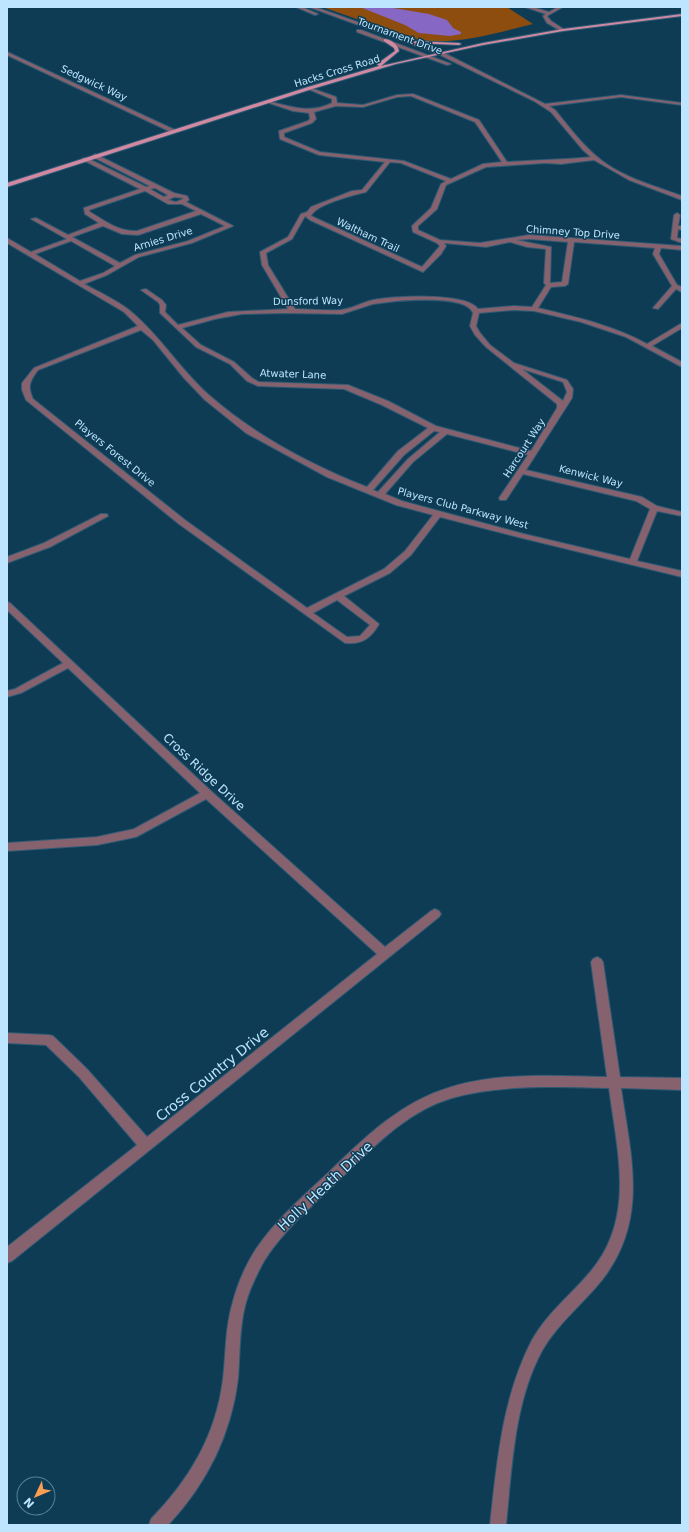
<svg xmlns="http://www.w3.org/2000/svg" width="689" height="1532" viewBox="0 0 689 1532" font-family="'DejaVu Sans',sans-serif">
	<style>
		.green { fill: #8d4d0f }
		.water { fill: #8667c4 }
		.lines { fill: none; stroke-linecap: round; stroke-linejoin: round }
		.minor-casing { stroke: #2e5a74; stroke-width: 2 }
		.major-casing { stroke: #2e5a74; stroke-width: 2 }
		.minor { fill: #86626e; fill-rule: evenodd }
		.major { fill: #d189a2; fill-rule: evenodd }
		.labels { text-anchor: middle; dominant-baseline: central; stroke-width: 3; stroke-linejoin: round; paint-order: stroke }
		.far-street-label { font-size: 10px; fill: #bde5ff; stroke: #0e3c55 }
		.street-label { font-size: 12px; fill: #bde5ff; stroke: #0e3c55 }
		.near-street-label { font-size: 14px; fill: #bde5ff; stroke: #0e3c55 }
	</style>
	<rect width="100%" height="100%" fill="#0e3c55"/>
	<path class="green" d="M322,7H507L533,24C496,33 452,47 415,39Z"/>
	<path class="water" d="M360,7H387L429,14L447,20L453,28L461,32V34L450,36L419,33L405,25Z"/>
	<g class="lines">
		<g class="minor-casing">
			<path id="minor" d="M296,7H302L318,14L315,15Z
				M309,7H315L442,52L545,104L621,95L682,103V105L621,97L549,106L555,110C569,127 583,146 601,160C624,178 655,186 682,196V200L629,180L594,160L561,164L545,163L486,167L446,185L437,209L418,226V230L440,240L480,243L529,235L682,246V250L661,248L659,254L677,285L682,287V292L676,289L658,309L653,308L672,286L653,254L655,248L574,242L568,284L565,286L551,287L538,308C575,317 613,325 647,344L682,323V328L652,346L682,362V367L626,337L581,322L534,311L514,310L479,313L476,326L480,333L490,345L514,363L567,380L573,389L572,398L526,470L642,497L657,506L682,512V516L657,511L637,561L682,571V577L522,538L440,517L411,555L390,573L344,596L379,624C371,638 362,645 345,643L179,524L26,400L22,390V383L34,368L138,326L124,312L7,243V238L31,252L67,239L31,219L36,218L68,235L99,223L85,214L84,208L140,189L83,160V158H87L146,187L150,186L93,157L92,156L95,154L174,193L187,196L189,200L186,202L233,226L192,243L139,257L107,275L84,284C99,292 116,300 129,310C160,335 180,370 210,396C256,436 311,465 367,487L398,451L428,428L382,405L344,389L258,386L247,381L230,364L196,347L160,313V305L158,302L141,290L146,289L162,300L166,305L165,312L178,325L228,312L288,309L262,265L260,252L288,237L301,214L307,212L311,207L352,191L362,190L385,162L319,155L280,139L279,131L308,121L310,119L309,113L293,111L266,102L268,101C291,107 310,114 332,103V99L308,89V87L336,97L337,103L363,105L397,95L413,94L479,120L507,162C535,160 563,160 591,157L583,150L551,112L534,101L438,54ZM411,96L475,122L502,162L483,164L451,179L404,161L320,152L284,137V133L312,123L316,119L314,112L336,106L363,107L397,97ZM390,162L401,163L446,181L441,184L431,208L412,226L413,232L437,243L440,246L422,267L311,216C316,204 354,195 366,192ZM155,188L168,195L164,197L150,189ZM145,191L168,204H182L196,211L137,231C119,232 105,221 90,212L89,210ZM174,197L183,198V199L176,202L168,200ZM201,214L225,226L188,241L135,255L120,263L72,237L103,226L122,234L138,235ZM305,216L310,220L423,272L441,254L446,246L444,243L486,247L510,242L527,247L546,249L544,283L546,285L532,307L514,306L478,309C467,292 393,296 373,300C363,302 352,309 341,310C326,311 310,309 295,309L268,265L266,253L292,239ZM529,239L568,242L562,282L550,283L551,247L516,240ZM71,241L115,266L103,273L80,281L35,254ZM397,301C413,300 467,296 473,313L470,326L475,335L486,347L557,404V408L531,451L436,426L388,401L348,385L259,382L252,378L234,362L201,345L182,328L215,319L242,314L285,313L342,314L373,304ZM141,330L153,340L184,378L205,400L246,433L327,477L396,505L433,515L405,551L384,569L307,608L185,520L33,399C27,386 30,381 38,370ZM522,369L563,382L567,392L563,401ZM434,431L440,432L408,459L378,492L373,490L404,455ZM447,434L528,455L499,498L500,500H506L523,474L636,501L650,509L630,559L524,534L402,501L385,494L413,462ZM337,600L370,625L360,636L347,637L313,613Z
				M525,7H532L549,12L558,7H563L547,16L551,21L565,30L561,31L547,23L543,16L546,14Z
				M357,30H361L451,64L447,65L357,32Z
				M7,52L175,130L176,131L171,132L7,55Z
				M677,213L680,215L678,226H682V230L678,229L677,238L682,239V243L671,239L674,215Z
				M101,514H107L108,516L50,547L7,563V557L44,543Z
				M7,602L10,603L211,791L385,947L431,911L435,909L439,911L441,914L439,917L12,1261L7,1263V1247L137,1145L79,1077L46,1045L7,1043V1033L49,1035L53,1036L87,1069L147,1137L377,954L206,799L136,837L97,845L7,851V843L97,837L134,829L200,793L68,668L21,693L7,697V691L15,689L63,663L7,610Z
				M597,957L601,959L603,962L620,1077L682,1078V1090L621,1088C631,1157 649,1220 602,1280C583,1304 559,1322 543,1349C514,1401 512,1467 506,1525H490C497,1462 502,1398 532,1340C547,1313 572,1294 591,1271C636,1217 617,1151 609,1088C558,1087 502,1084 452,1098C404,1112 370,1151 335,1184C310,1208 283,1231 264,1261C256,1276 249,1290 245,1306C239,1330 240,1355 238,1379C231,1435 206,1485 168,1525H149L151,1519C190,1479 216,1435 223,1379C226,1354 225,1329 232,1305C237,1285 245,1266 256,1249C275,1221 301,1198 327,1174C364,1138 400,1102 451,1087C500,1072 556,1076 607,1077L591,962L593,959Z"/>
		</g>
		<g class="major-casing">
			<path id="major" d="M682,14V16L563,31L483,45L396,64L312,89L7,187V183L308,87L379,66L377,64L395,51L394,48L384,41V39C391,39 398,45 399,51L381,66L483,43L563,29Z
				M415,41L459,43L461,44L459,45L413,43Z"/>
		</g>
		<use href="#minor" class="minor"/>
		<use href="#major" class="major"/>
	</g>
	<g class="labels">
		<g class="far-street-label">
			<text transform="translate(400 36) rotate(20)">Tournament Drive</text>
			<text transform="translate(337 71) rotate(-17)">Hacks Cross Road</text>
			<text transform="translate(94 83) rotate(25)">Sedgwick Way</text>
			<text transform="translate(573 232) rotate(4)">Chimney Top Drive</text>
			<text transform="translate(368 235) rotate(25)">Waltham Trail</text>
			<text transform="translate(163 239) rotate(-17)">Arnies Drive</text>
			<text transform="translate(308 301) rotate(-1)">Dunsford Way</text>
			<text transform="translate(293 374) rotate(2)">Atwater Lane</text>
			<text transform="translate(524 448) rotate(-57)">Harcourt Way</text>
			<text transform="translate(115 453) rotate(39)">Players Forest Drive</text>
			<text transform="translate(591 476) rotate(14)">Kenwick Way</text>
			<text transform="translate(463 508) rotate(15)">Players Club Parkway West</text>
		</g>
		<g class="street-label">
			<text transform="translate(204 772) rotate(43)">Cross Ridge Drive</text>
		</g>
		<g class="near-street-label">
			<text transform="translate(212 1074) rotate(-39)">Cross Country Drive</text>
			<text transform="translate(325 1186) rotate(-43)">Holly Heath Drive</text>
		</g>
	</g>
	<rect width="689" height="1532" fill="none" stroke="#bde5ff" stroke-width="16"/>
	<g transform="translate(36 1496) rotate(226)"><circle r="19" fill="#0e3c55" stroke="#548099"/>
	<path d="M0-3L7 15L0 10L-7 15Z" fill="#fc9e52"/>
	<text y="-6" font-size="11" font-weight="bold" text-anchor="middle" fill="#bde5ff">N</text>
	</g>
</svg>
